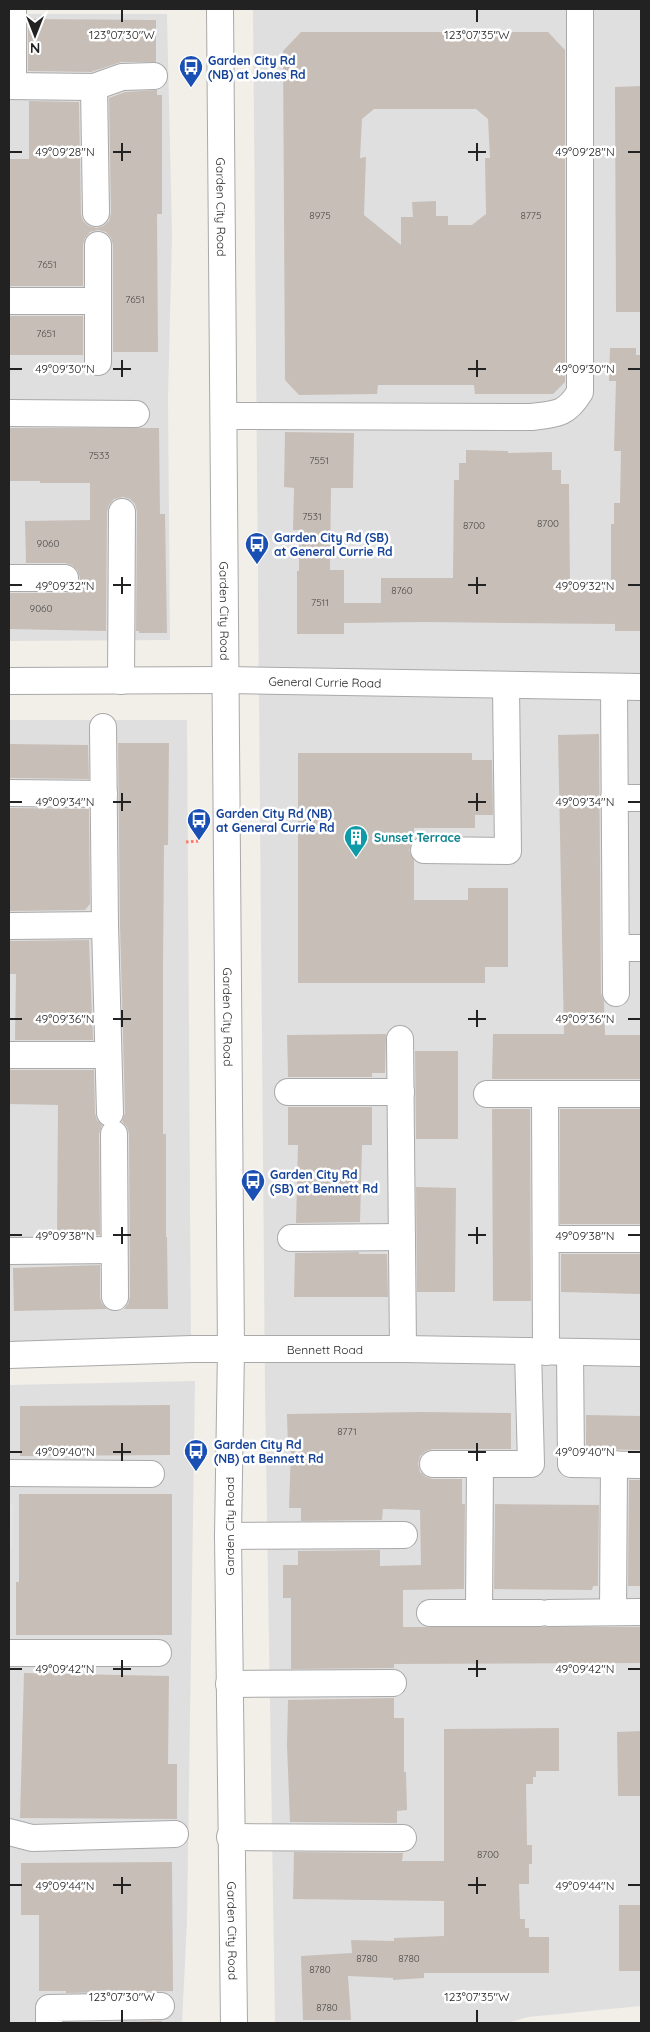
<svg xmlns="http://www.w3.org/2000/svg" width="650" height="2032" viewBox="0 0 650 2032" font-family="Quicksand,sans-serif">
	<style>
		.residential { fill: #e0dfdf }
		.parking { fill: #e2e2e2 }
		.building { fill: #c7beb7; fill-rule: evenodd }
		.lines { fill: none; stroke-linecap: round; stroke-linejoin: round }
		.minor-casing { stroke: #a9a9a9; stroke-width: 28 }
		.path { stroke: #ff796c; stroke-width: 3; stroke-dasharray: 2.5 2.5; stroke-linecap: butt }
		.minor { stroke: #fff; stroke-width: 26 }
		.ticks { fill: none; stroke: #222; stroke-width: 2 }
		.labels { text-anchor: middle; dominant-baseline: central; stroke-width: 5; stroke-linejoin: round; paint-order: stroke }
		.number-label { font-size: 10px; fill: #4b4947 }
		.transit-label { font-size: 12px; font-weight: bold; fill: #164399; stroke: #fff; text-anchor: start }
		.street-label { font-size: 12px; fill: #222; stroke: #fff }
		.culture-label { font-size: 12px; font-weight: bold; fill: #0d838f; stroke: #fff; text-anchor: start }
		.ticks-label { font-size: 12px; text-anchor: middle; fill: #222; stroke: #fff; stroke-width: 5; stroke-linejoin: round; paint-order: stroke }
	</style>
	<rect width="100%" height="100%" fill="#f2efe8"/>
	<path class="residential" d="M253,9H641V2006L528,2017L507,2023H275L265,1388Z
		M9,14H167L172,234L168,399L170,640L9,641Z
		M9,720H187L191,1353H9Z
		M195,1381L187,1921L182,2023H9V1385Z"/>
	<path class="parking" d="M14,1503L12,1549L9,1550V1504Z"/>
	<path class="building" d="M28,19L156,20V62H121L91,72L28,71Z
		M301,32H548L565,50V382L553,394H475L474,385H378L377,394L299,395L285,380L283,51ZM374,109H476L488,119L490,158H485L486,214L472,225H448V216H436V201L412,202L413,217H401V245L364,215L366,157L360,158L362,119Z
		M641,86V312H616L615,87Z
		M157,90V95H162V214H157L158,352H113V245L111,238L106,232L98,230L90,232L85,238L83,245V286H9V159H29V101L79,102L81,214L83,221L89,226L97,228L103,226L109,221L111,213L109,98L125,92Z
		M9,316H83V355H9Z
		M610,348H636V355H641V631H615V624L424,622L344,623V634H297V571H299V530H293L294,488L284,487L285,432L354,433L353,488H331L330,570H344V603H381V578H453L454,480H459V463H466V450L508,451V453L552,452V470H561V484H569L570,584L611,583V524H614V503H620L621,451H614L616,381H609Z
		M9,428H159L160,514H165L167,633H139V631H136L137,512L135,504L130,499L123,497L114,499L109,505L107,512L106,631L9,629V593H65L73,591L78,585L80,578L78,571L72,565L65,563H26L25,521L90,520V483H40V481H9Z
		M599,734L601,993L604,1001L605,1035H641V1079H492L493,1034H564L558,735Z
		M118,743H169L168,845H164L163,971V1134H166V1237H167L168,1309H124L128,1304L130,1297L129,1134L127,1127L122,1121L125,1113L120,925Z
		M9,744L88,745L89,779L9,778Z
		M298,753H472V760H492L493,815H475V828H414V840L409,850L414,860V900H468V888H508V967H485V983H298Z
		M9,808L89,809L90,904L85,910L9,911Z
		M89,940L93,1040H15L16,974H9V941Z
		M386,1034L385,1073H372V1077H288L287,1035Z
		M415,1051H458V1139H416Z
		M9,1070H94L95,1113L97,1120L102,1125L99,1134L100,1235L57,1236L58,1105L9,1104Z
		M288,1107H372V1145H362L360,1222L296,1223L298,1145H288Z
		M492,1109H530L531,1301H493Z
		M560,1109H641V1224H560Z
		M416,1187L456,1188L455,1292H417Z
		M359,1252V1254H387L388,1297H294L295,1253Z
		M561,1254H641V1294L561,1292Z
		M100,1265V1298L102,1304L107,1309L14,1311L13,1268Z
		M170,1405V1455L20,1456V1406Z
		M419,1412L511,1413V1449H433L426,1451L420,1456L418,1464L420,1472L426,1477L433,1479H462V1504H465L464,1589L403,1590V1627H641V1663L394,1664V1668L291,1669V1598H283V1565H298V1551L380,1550V1566L421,1565L420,1510L383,1509L382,1520L301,1521V1508H289L291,1449H288L287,1414Z
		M586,1415L641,1416V1450L586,1449Z
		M629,1480H641V1586H628Z
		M19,1494H172V1635H16V1582H19Z
		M495,1504L599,1505L598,1586H593L592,1590L494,1589Z
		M24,1673L169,1676L168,1764H177V1819L20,1818Z
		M394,1698V1718H404V1772H406L407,1810L397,1811V1823L290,1822L287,1745L288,1700Z
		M559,1728V1771H536V1777H533V1784H526L527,1845H532V1864H529V1884H519L520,1919H525V1928H529V1937H549V1973H424V1978L393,1980V1978L348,1976L351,2020H303L301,1956L352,1953L351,1940L394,1941V1938L444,1936V1901L293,1899L294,1852L403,1853L402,1861H444V1729Z
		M641,1731V1796H618L617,1732Z
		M172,1862L173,1991L66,1993V1991H39V1915H21V1863Z
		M619,1905H641V1971H619Z
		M162,2021V2023H66Z"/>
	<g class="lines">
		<g class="minor-casing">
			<g id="minor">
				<path d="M13,9V86"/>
				<path id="s1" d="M220,9L231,1349L228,1536L234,2023"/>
				<path d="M9,86L94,87L122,77L154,76"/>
				<path d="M94,87L96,213"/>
				<path d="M98,245V362"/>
				<path d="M9,301H98"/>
				<path d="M9,413L136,414"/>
				<path d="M224,416L531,417C556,414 566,415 580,392V9"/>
				<path d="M9,578H65"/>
				<path id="s2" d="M9,681L227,680L641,687"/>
				<path d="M121,681L122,512"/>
				<path d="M614,687L616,993"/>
				<path d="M103,727L105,925L110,1113"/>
				<path d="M9,793L104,794"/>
				<path d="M614,798H641"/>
				<path d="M424,850L508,851L506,686"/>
				<path d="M9,926L105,925"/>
				<path d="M616,948H641"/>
				<path d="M400,1039L403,1349"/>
				<path d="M9,1055H108"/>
				<path d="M288,1092H401"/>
				<path d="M487,1094H641"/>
				<path d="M545,1094L546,1352"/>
				<path d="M114,1134L115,1297"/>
				<path d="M291,1238L402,1237"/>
				<path d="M546,1239H641"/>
				<path d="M9,1251L114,1250"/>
				<path d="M570,1352L571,1464L641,1465"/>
				<path id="s3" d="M9,1355L192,1349H403L641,1353"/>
				<path d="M433,1464H531L528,1351"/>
				<path d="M9,1473L151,1474"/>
				<path d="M228,1536L404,1535"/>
				<path d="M613,1612L614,1464"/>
				<path d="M430,1613H540"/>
				<path d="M479,1613L480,1464"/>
				<path d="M549,1613L641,1612"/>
				<path d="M9,1653H158"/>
				<path d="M229,1684L393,1683"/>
				<path d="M9,1832L32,1838L175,1834"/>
				<path d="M230,1837L403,1838"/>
				<path d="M49,2023V2008L161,2006"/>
			</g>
		</g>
		<path class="path" d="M186,842L199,841"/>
		<use href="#minor" class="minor"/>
	</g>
	<path class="ticks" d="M122,10V22M477,10V22M122,143V161M477,143V161M10,152H22M113,152H131M468,152H486M628,152H640M122,360V377M477,360V377M10,369H22M113,369H131M468,369H486M628,369H640M122,577V594M477,577V594M10,585H22M113,585H131M468,585H486M628,585H640M122,793V811M477,793V811M10,802H22M113,802H131M468,802H486M628,802H640M122,1010V1027M477,1010V1027M10,1019H22M113,1019H131M468,1019H486M628,1019H640M122,1227V1244M477,1227V1244M10,1235H22M113,1235H131M468,1235H486M628,1235H640M122,1443V1461M477,1443V1461M10,1452H22M113,1452H131M468,1452H486M628,1452H640M122,1660V1677M477,1660V1677M10,1669H22M113,1669H131M468,1669H486M628,1669H640M122,1877V1894M477,1877V1894M10,1885H22M113,1885H131M468,1885H486M628,1885H640M122,2010V2022M477,2010V2022"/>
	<defs>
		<g id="bus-pin" transform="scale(1.25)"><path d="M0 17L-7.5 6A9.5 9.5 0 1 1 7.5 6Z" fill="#1a4fb4" stroke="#fff"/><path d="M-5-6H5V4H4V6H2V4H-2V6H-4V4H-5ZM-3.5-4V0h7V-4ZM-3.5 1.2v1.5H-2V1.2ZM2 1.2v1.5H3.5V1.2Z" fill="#fff"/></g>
		<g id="building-pin" transform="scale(1.25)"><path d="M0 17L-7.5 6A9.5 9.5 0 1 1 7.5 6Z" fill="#0f9aa8" stroke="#fff"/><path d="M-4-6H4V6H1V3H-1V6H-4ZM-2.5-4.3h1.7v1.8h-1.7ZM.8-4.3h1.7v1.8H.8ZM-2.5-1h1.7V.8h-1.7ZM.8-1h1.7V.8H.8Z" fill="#fff"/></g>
	</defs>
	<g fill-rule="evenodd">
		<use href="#bus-pin" x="191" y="67"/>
		<use href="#bus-pin" x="257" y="544"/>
		<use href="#bus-pin" x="199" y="820"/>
		<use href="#building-pin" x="356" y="837"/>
		<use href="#bus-pin" x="253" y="1181"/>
		<use href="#bus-pin" x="196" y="1451"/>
	</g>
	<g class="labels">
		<g class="number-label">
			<text x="320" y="215">8975</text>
			<text x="531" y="215">8775</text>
			<text x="47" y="264">7651</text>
			<text x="135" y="299">7651</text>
			<text x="46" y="333">7651</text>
			<text x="99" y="455">7533</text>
			<text x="319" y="460">7551</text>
			<text x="312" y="516">7531</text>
			<text x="548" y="523">8700</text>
			<text x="474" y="525">8700</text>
			<text x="48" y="543">9060</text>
			<text x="402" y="590">8760</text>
			<text x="320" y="602">7511</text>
			<text x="41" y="608">9060</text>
			<text x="347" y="1431">8771</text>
			<text x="488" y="1854">8700</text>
			<text x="367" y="1958">8780</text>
			<text x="409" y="1958">8780</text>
			<text x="320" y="1969">8780</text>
			<text x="327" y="2007">8780</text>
		</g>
		<g class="transit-label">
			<text x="208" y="60">Garden City Rd<tspan x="208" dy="14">(NB) at Jones Rd</tspan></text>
			<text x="274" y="537">Garden City Rd (SB)<tspan x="274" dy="14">at General Currie Rd</tspan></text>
			<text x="216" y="813">Garden City Rd (NB)<tspan x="216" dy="14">at General Currie Rd</tspan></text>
			<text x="270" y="1174">Garden City Rd<tspan x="270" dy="14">(SB) at Bennett Rd</tspan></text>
			<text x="214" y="1444">Garden City Rd<tspan x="214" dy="14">(NB) at Bennett Rd</tspan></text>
		</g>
		<g class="street-label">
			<text stroke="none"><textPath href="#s1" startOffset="198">Garden City Road</textPath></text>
			<text stroke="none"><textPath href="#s1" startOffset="602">Garden City Road</textPath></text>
			<text stroke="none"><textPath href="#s2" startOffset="316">General Currie Road</textPath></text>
			<text stroke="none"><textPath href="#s1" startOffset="1008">Garden City Road</textPath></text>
			<text stroke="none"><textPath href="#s3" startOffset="316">Bennett Road</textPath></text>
			<text transform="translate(229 1526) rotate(-90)">Garden City Road</text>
			<text stroke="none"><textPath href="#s1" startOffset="1922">Garden City Road</textPath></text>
		</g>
		<g class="culture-label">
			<text x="374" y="837">Sunset Terrace</text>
		</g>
	</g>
	<g class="ticks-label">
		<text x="122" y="39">123°07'30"W</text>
		<text x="477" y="39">123°07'35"W</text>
		<text x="585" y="156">49°09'28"N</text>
		<text x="65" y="156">49°09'28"N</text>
		<text x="585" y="373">49°09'30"N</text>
		<text x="65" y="373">49°09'30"N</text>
		<text x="585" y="590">49°09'32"N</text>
		<text x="65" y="590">49°09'32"N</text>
		<text x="585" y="806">49°09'34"N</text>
		<text x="65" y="806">49°09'34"N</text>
		<text x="585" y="1023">49°09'36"N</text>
		<text x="65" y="1023">49°09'36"N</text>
		<text x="585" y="1240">49°09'38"N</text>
		<text x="65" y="1240">49°09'38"N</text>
		<text x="585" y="1456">49°09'40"N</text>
		<text x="65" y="1456">49°09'40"N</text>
		<text x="585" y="1673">49°09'42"N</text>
		<text x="65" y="1673">49°09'42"N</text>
		<text x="65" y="1890">49°09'44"N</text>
		<text x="585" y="1890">49°09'44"N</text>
		<text x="122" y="2001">123°07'30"W</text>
		<text x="477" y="2001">123°07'35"W</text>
	</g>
	<rect width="650" height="2032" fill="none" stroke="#222222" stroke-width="20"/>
	<g transform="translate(35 35) rotate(180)" stroke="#ffffff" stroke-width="4" paint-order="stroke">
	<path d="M0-4L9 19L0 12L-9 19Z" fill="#222222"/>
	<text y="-8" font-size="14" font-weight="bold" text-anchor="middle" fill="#222222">N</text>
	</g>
</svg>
